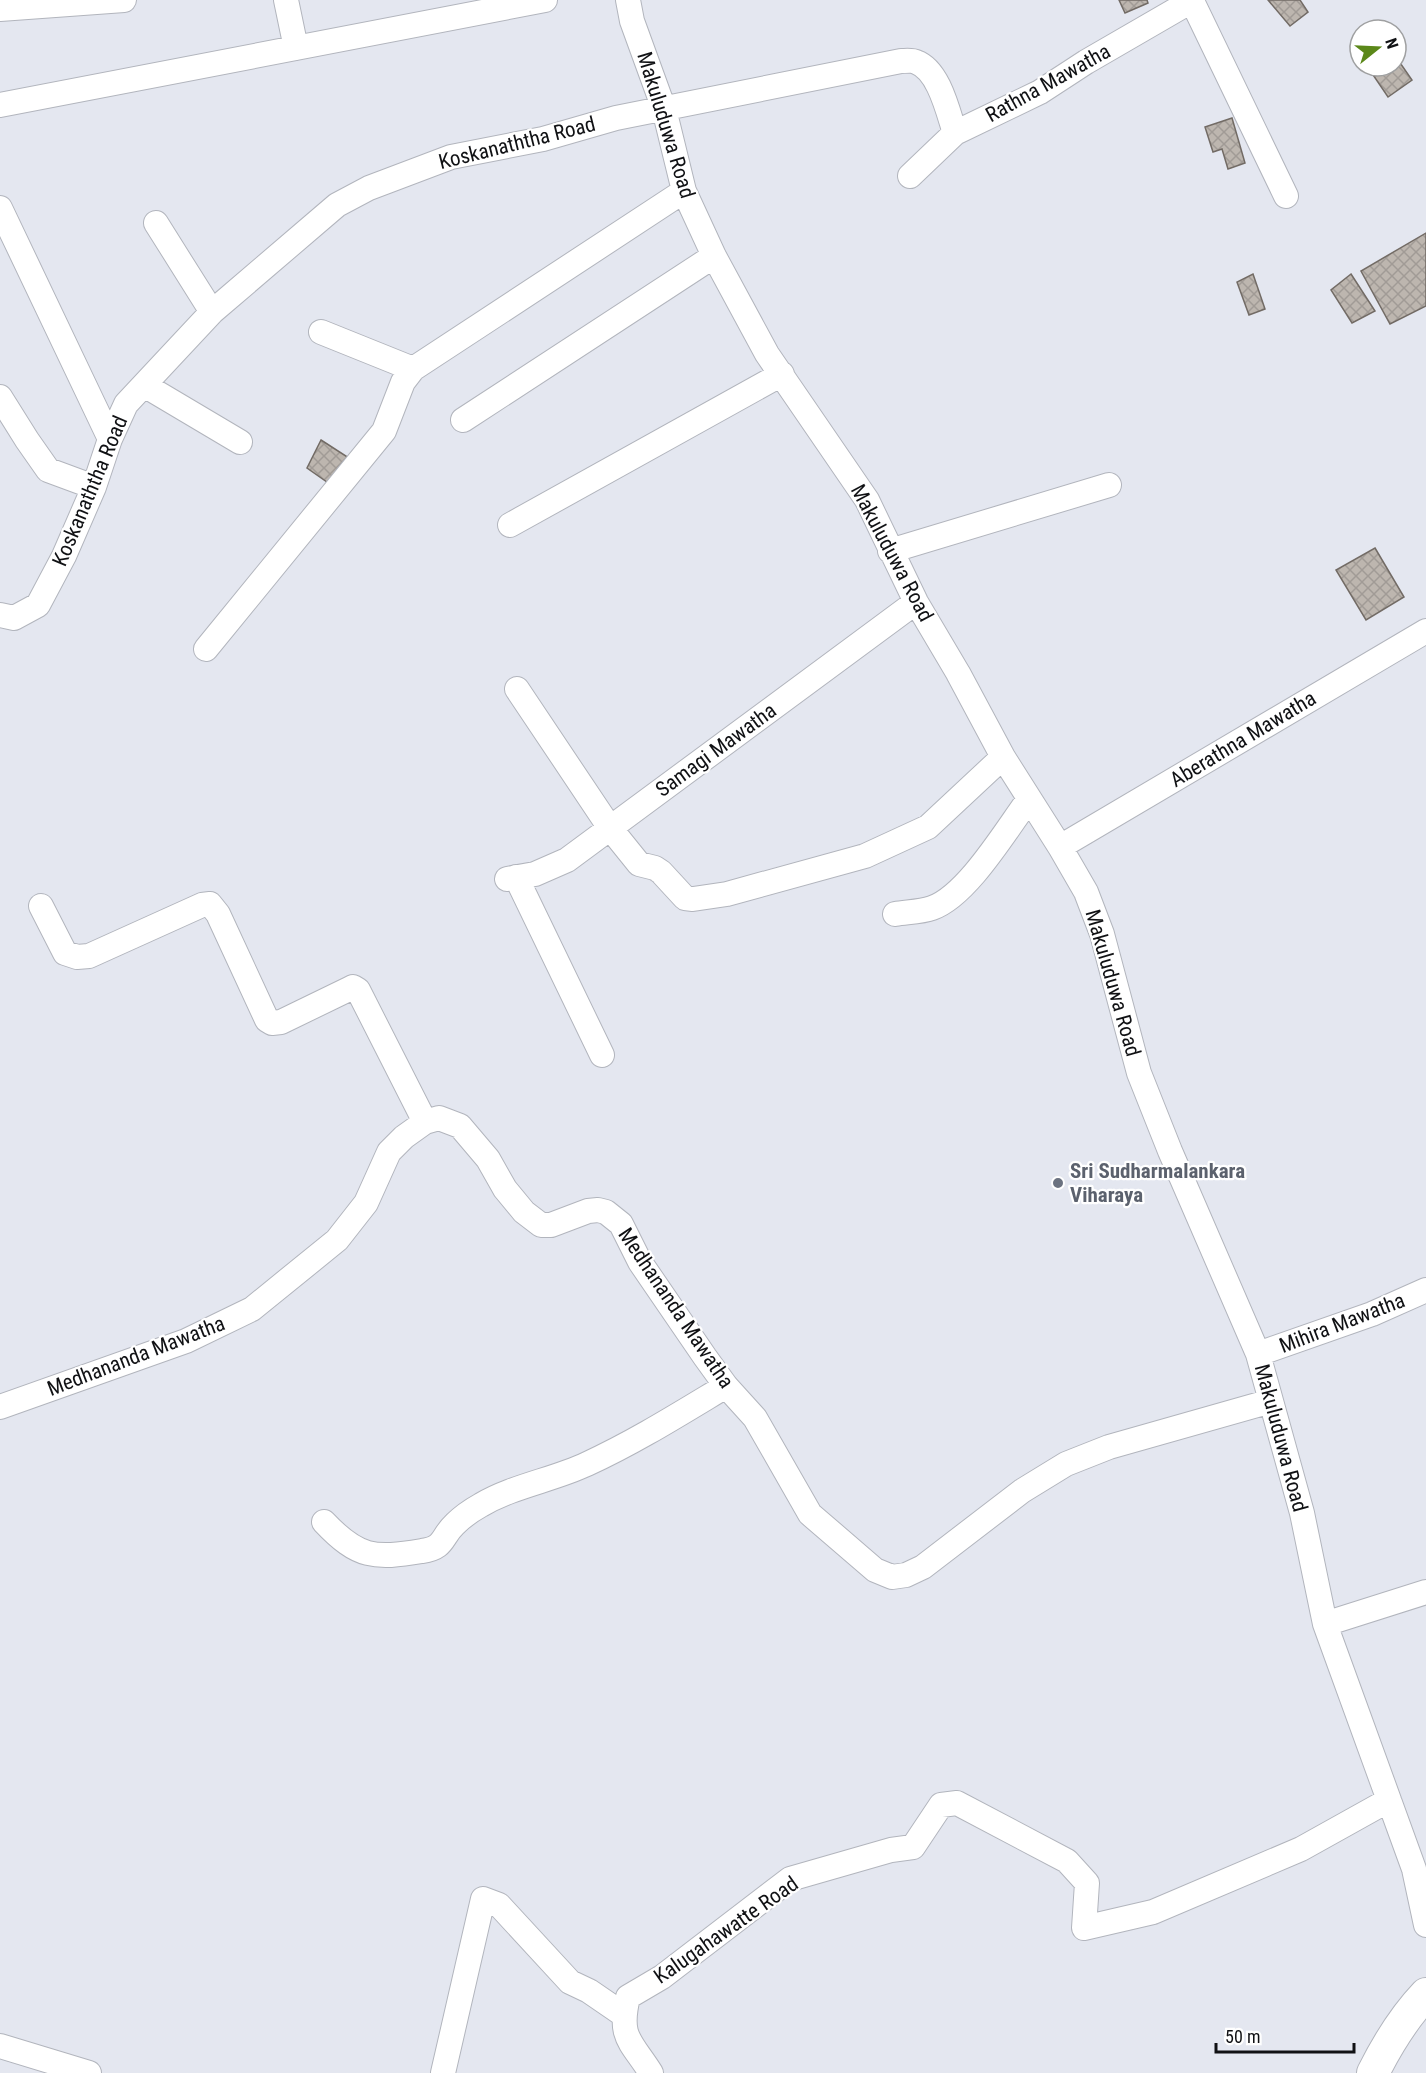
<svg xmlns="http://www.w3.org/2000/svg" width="1426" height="2073" viewBox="0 0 1426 2073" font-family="'Roboto Condensed',sans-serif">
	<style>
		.building { fill: url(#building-cross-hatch); stroke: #726b65; stroke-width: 1.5 }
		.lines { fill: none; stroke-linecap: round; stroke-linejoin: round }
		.minor-casing { stroke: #b2b5bd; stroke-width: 26 }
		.major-casing { stroke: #b2b5bd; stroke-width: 34 }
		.minor { stroke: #fff; stroke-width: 24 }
		.major { stroke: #fff; stroke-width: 32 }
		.worship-dot { fill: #6b7280; stroke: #fff; stroke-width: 2 }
		.labels { text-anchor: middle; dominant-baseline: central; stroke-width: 4.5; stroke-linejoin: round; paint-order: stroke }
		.street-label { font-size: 21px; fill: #101114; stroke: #fff }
		.worship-label { font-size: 21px; font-weight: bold; fill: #5b616d; stroke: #fff; text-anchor: start }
	</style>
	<defs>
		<pattern id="building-cross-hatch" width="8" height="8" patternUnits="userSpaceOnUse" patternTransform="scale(1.5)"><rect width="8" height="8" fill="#bdb6af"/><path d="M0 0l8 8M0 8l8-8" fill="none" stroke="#a19b96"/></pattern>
	</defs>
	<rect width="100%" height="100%" fill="#e4e7f0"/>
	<path class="building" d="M1119,0H1147L1148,3L1125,13Z
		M1268,0H1300L1308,12L1290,26Z
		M1396,57L1412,80L1388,97L1367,66H1396Z
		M1232,118L1245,163L1228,169L1222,149L1213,152L1205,127Z
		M1426,233V306L1390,324L1361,271Z
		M1253,274L1265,309L1249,315L1237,282Z
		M1351,274L1375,311L1352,323L1331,290Z
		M321,440L349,458L334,487L307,468Z
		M1375,548L1404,597L1366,620L1336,570Z"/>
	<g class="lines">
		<g class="minor-casing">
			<path id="minor" d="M286,0L296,48
				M628,0L632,21L664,109L684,191L714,256L767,354L867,500L916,602L958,673L1003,757L1060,847L1086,892L1102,934L1139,1073L1170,1151L1258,1354L1302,1513L1325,1624L1414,1869L1426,1925
				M1192,1L1286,196
				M0,9L124,0
				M0,105L545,0
				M910,176L955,133L1040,92L1086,62L1193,0
				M0,208L110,439
				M156,223L212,312
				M321,332L413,369
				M144,385L240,442
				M0,397L27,440L48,470L94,487
				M463,420L714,256
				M510,525L782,374
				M890,551L1109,485
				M0,615L14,618L38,605L64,556L94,487L110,439L126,404L212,312L337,205L369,188L451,157L543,139L616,118L901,61C905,61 912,60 916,62C939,70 948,112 955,133
				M206,649L384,431L403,382L413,369L684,191
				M517,689L610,828L639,864L655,868L661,872L685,898L693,899L727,894L865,856L928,827L1003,757
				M1060,847L1426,631
				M516,877L602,1055
				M507,879L535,874L567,860L916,602
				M41,906L65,953L77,957L89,956L202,905L210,904L218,914L267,1020L272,1023L281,1022L349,989L353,987L358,990L425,1122
				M895,914C907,912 921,912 932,908C967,896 1006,830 1029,799
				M1258,1354L1372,1314L1426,1290
				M0,1407L186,1341L252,1309L337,1240L366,1203L389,1152L404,1137L425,1122L439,1118L460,1126L488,1159L505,1189L524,1212L541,1225H551L588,1211L598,1210L606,1212L621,1224L640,1262L705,1357L726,1386L755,1418L810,1514L875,1570L892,1577L906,1575L923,1567L1022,1491L1066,1464L1109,1447L1271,1401
				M324,1522C358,1558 374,1559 422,1551C445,1548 441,1537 455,1524C462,1517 472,1510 481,1505C513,1486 553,1480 587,1464C635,1442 681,1413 726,1386
				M1325,1624L1426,1592
				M0,2046L89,2073
				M443,2073L483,1899L499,1905L570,1982L589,1991L624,2015
				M651,2073C631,2041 618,2038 628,1997L662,1977L790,1879L891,1850L913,1847L941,1805L957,1803L1067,1861L1087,1883L1084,1928L1153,1912L1301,1849L1389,1800"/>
		</g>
		<g class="major-casing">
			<path id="major" d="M1373,2073C1387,2045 1404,2017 1426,1994"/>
		</g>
		<use href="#minor" class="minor"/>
		<use href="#major" class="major"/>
	</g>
	<circle class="worship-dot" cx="1058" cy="1183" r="6"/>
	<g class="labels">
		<g class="street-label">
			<text transform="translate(1048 83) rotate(-29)">Rathna Mawatha</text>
			<text transform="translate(666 125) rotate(73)">Makuluduwa Road</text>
			<text transform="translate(517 143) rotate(-14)">Koskanaththa Road</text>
			<text transform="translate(90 491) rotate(-67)">Koskanaththa Road</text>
			<text transform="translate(892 553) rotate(62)">Makuluduwa Road</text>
			<text transform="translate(1243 739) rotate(-31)">Aberathna Mawatha</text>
			<text transform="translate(716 750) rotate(-36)">Samagi Mawatha</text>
			<text transform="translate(1113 983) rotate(74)">Makuluduwa Road</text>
			<text transform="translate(676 1308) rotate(56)">Medhananda Mawatha</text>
			<text transform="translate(1342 1323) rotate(-21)">Mihira Mawatha</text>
			<text transform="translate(136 1356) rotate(-21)">Medhananda Mawatha</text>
			<text transform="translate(1281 1438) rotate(75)">Makuluduwa Road</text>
			<text transform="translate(726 1930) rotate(-35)">Kalugahawatte Road</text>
		</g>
		<g class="worship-label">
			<text x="1070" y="1171">Sri Sudharmalankara<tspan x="1070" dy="24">Viharaya</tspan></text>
		</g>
	</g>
	<g transform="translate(1378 48) rotate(72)"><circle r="28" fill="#ffffff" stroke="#9fa0a1" stroke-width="1.5"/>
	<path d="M0-4.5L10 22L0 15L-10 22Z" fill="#5b8819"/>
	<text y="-9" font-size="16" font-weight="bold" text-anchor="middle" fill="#101114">N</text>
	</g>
	<path d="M1216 2043v9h138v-9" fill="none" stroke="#101114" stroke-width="3"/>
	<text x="1225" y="2043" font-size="18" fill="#101114" stroke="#ffffff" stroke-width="4.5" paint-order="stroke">50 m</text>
</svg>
